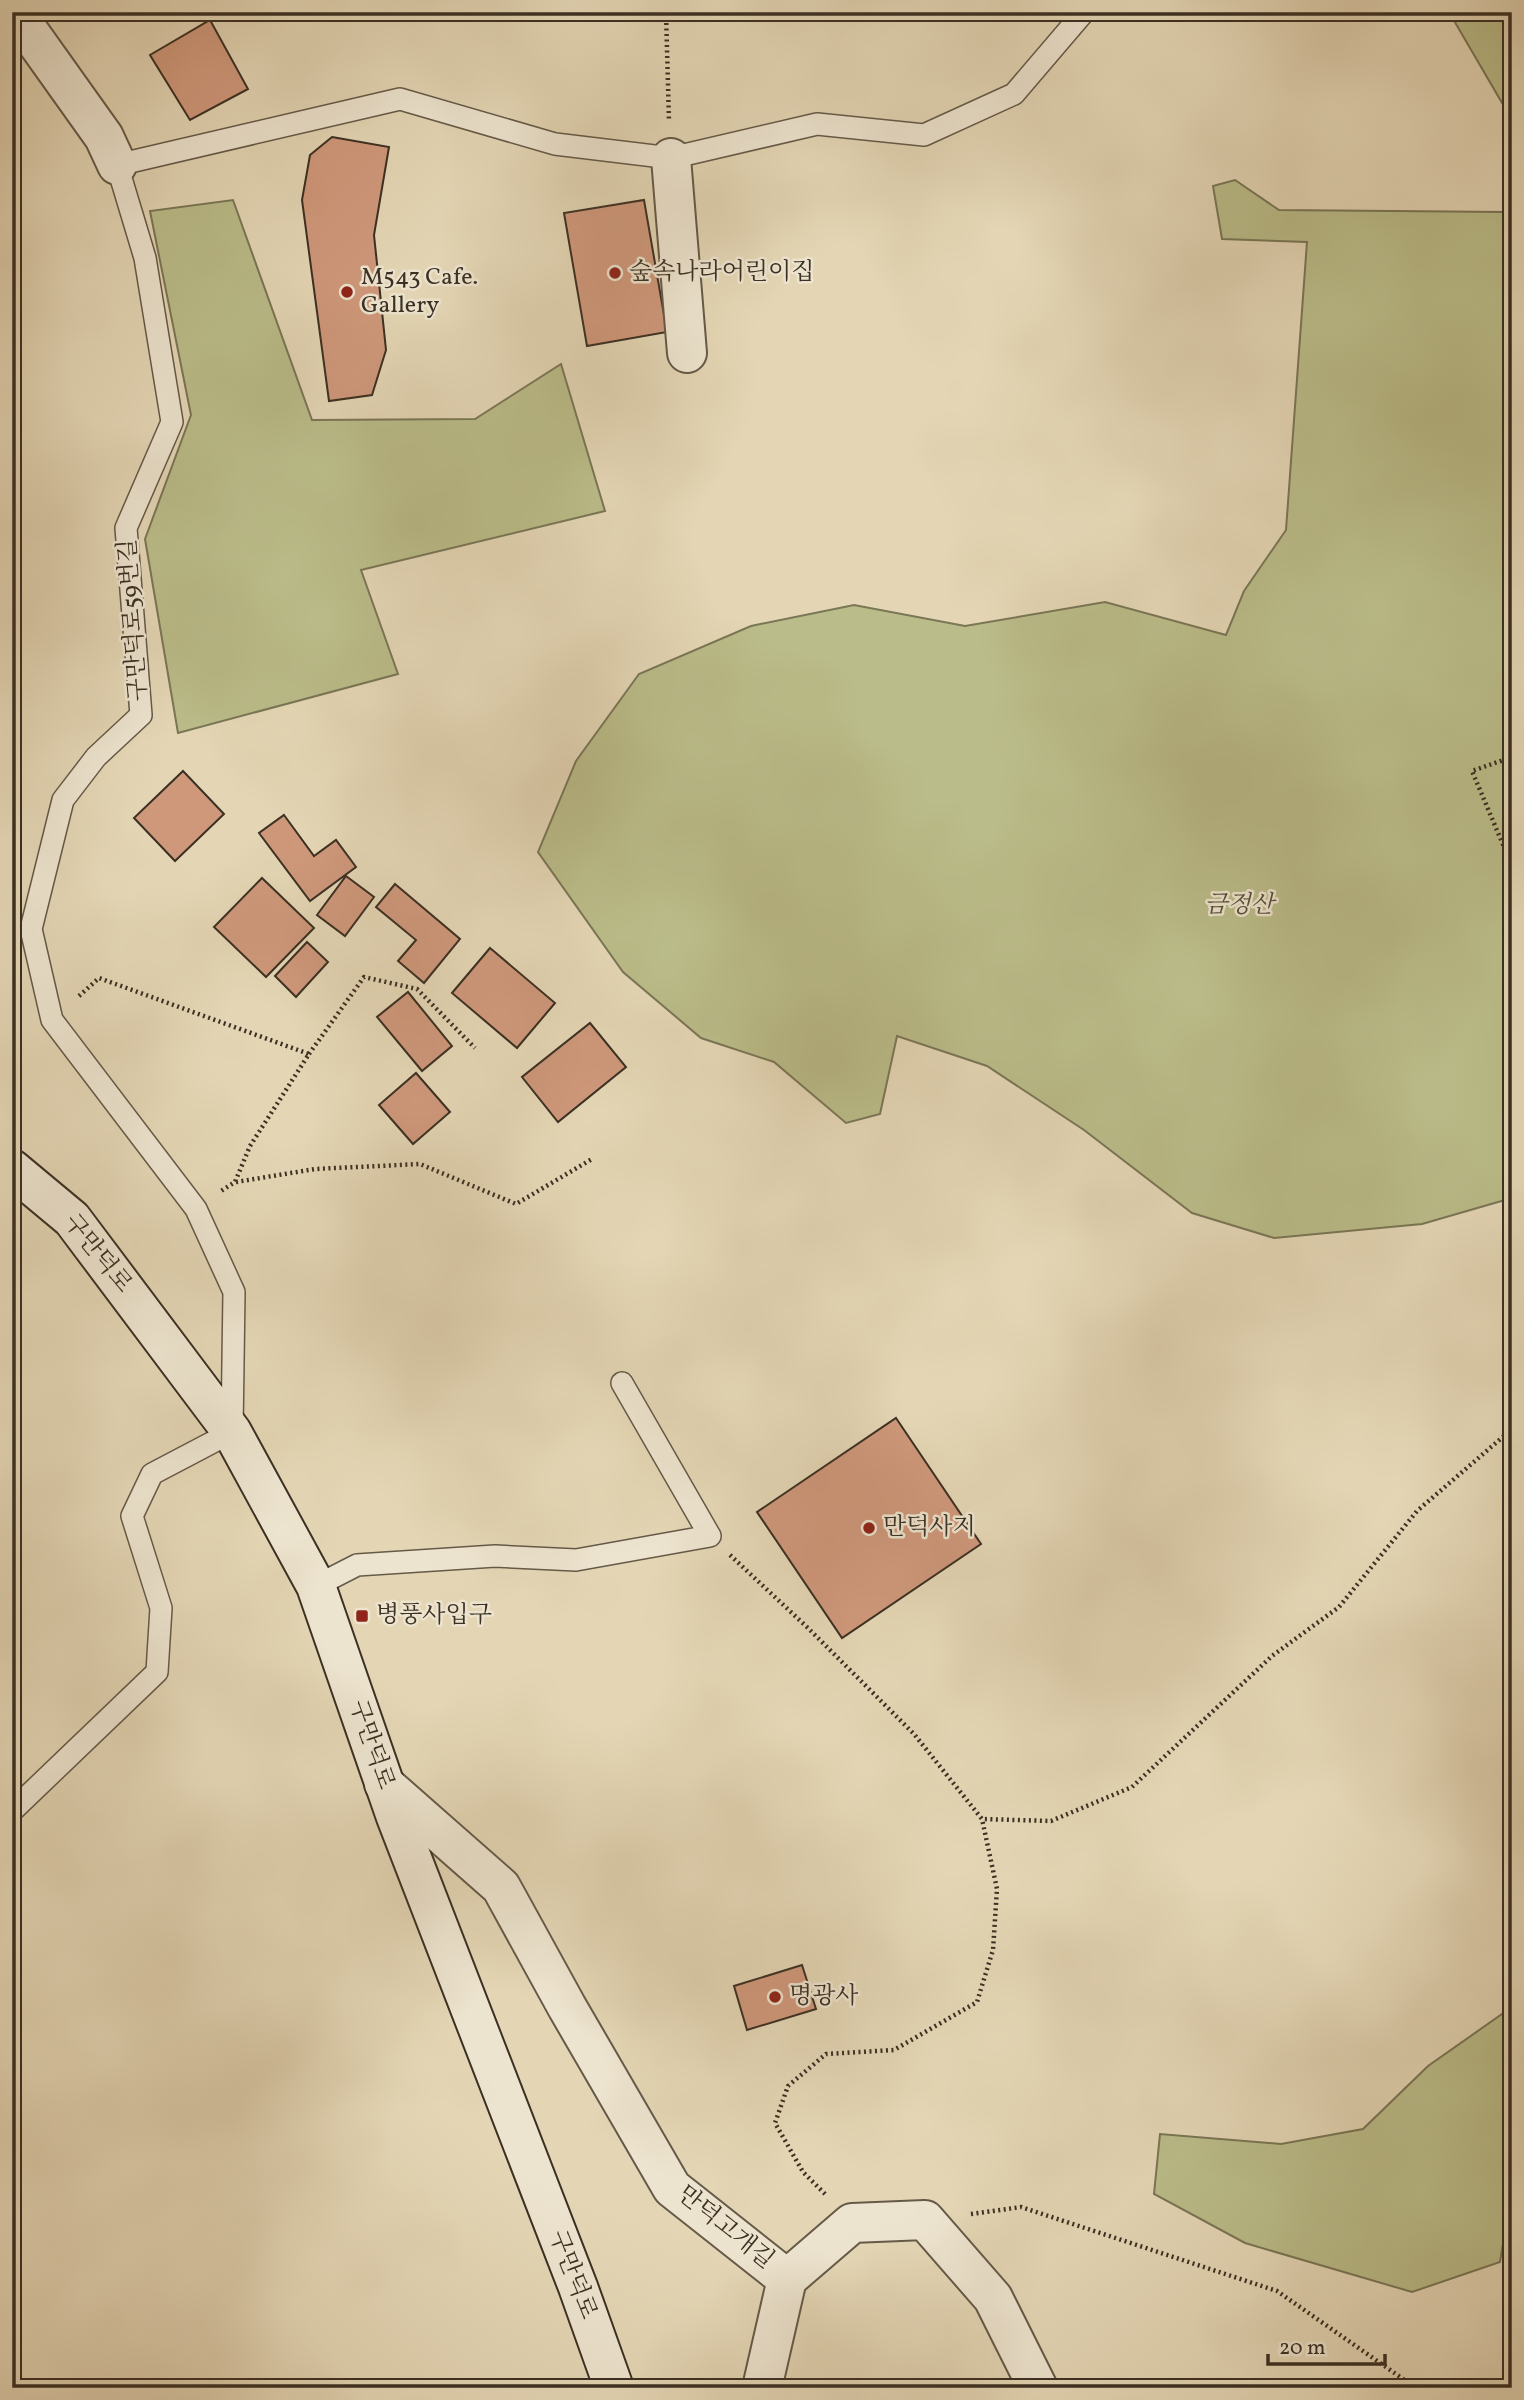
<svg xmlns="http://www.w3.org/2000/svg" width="1524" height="2400" viewBox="0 0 1524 2400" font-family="Vollkorn,'Noto Serif KR',serif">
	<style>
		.green { fill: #babc89; stroke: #7a7656; stroke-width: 2 }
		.building { fill: #cf987b; stroke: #3b3023; stroke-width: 2 }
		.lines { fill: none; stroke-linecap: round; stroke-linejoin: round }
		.lane-casing { stroke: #655a48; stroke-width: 24 }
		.street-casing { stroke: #655a48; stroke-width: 42 }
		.secondary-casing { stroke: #3b3023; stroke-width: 42 }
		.path { stroke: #3b3023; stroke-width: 4.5; stroke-dasharray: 2 3.5; stroke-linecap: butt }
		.lane { stroke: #ede4cf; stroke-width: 21 }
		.street { stroke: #ede4cf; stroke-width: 38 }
		.secondary { stroke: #ede4cf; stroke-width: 38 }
		.poi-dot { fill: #8f2418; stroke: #ede4cf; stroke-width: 2.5 }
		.labels { text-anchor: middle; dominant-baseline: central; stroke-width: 5; stroke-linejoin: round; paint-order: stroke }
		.poi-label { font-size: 24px; fill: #3b3023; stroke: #ede4cf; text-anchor: start }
		.street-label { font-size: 24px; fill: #3b3023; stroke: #ede4cf }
		.park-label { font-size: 24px; font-style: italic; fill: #544c37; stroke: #ede4cf }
	</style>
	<rect width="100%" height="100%" fill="#e4d6b5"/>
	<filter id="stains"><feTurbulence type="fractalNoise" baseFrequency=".00286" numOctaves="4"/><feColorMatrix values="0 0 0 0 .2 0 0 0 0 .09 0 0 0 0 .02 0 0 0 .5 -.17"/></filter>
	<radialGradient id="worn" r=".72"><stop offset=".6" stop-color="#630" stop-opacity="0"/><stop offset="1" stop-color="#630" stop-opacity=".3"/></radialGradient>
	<path class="green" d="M1449,12H1512V120Z
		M1235,180L1279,210L1505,212L1512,192V1198L1422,1224L1274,1238L1192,1213L1084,1130L987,1066L897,1036L880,1114L846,1123L774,1062L701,1038L623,972L538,852L576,761L639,674L751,626L854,605L965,626L1105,602L1226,635L1244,591L1286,530L1307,242L1222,239L1213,186Z
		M233,200L312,420L475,419L561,364L605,511L361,570L398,674L178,733L145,539L191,415L150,211Z
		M1512,2007V2190L1500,2262L1412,2292L1245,2243L1154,2194L1160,2134L1281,2144L1363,2129L1428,2066Z"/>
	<path class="building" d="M210,20L248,89L190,120L150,55Z
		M332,137L389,147L374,235L386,350L372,395L329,401L302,200L310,155Z
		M644,200L667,332L587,346L564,213Z
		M183,771L224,814L175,861L134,818Z
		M284,815L314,856L336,840L356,867L310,901L259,833Z
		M346,876L374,897L345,936L317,915Z
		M262,878L314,928L266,977L214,927Z
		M395,884L460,939L424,983L398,961L416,940L376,907Z
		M307,942L328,962L296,997L275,976Z
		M490,948L555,1003L517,1048L452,993Z
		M408,992L452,1046L422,1071L377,1017Z
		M590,1023L626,1067L558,1122L522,1077Z
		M416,1073L450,1112L413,1144L379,1105Z
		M896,1418L981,1544L842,1638L757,1512Z
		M802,1965L816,2009L747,2030L734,1986Z"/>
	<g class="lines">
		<g class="lane-casing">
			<path id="lane" d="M316,1586L357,1565L495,1556L576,1560L710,1536L622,1383
				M12,1811L157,1672L161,1608L132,1516L152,1474L232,1432L234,1292L196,1209L52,1020L31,929L63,800L96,757L141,715L126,528L172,422L145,258L117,165L400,99L555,144L671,158L817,124L924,135L1014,94L1084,12"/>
		</g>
		<g class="street-casing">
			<path id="street" d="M15,12L104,137L117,165
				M671,158L687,353
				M384,1784L501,1887L567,2007L672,2188L787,2279
				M787,2279L852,2223L925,2220L993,2298L1038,2388
				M762,2388L787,2279"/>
		</g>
		<g class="secondary-casing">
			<path id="secondary" d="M12,1169L72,1219L232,1432L316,1586L396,1817L578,2287L614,2388"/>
		</g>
		<path class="path" d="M666,12L669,122
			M1512,757L1472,771L1512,866
			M79,996L99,978L309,1054L250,1146L235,1182L221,1191
			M309,1054L364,977L417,989L475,1048
			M236,1182L315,1169L420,1164L516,1204L592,1159
			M730,1555L808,1628L914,1734L982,1819L1051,1821L1132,1787L1272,1656L1339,1607L1417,1511L1512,1429
			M825,2194L803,2172L775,2123L788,2086L826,2054L894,2050L977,2002L993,1950L997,1889L982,1819
			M971,2214L1021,2207L1277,2291L1416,2388"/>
		<use href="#lane" class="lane"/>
		<use href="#street" class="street"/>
		<use href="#secondary" class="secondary"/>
	</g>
	<g class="poi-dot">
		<circle cx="615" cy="273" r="7"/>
		<circle cx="347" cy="292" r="7"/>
		<circle cx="869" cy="1528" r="7"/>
		<rect x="355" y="1609" width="14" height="14" rx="3.5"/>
		<circle cx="775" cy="1997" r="7"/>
	</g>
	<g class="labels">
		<g class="poi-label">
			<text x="629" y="273">숲속나라어린이집</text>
			<text x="361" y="278">M543 Cafe.<tspan x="361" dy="28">Gallery</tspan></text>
			<text x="883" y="1528">만덕사지</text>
			<text x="376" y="1616">병풍사입구</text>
			<text x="789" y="1997">명광사</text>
		</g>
		<g class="street-label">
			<text transform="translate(134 620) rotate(-94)">구만덕로59번길</text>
			<text transform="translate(97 1254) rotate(51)">구만덕로</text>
			<text transform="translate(371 1745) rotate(71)">구만덕로</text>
			<text transform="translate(725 2228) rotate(39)">만덕고개길</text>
			<text transform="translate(572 2275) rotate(69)">구만덕로</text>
		</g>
		<g class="park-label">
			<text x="1239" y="906">금정산</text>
		</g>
	</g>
	<rect width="1524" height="2400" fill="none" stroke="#e4d6b5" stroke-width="42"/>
	<rect x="14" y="14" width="1496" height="2372" fill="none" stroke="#3b3023" stroke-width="3.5"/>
	<rect x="21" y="21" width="1482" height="2358" fill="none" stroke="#3b3023" stroke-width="2"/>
	<path d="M1268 2354v10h117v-10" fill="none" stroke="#3b3023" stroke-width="3.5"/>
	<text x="1279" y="2354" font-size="21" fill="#3b3023" stroke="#ede4cf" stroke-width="5" paint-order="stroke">20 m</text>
	<rect width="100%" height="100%" filter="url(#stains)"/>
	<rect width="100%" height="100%" fill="url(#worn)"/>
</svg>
